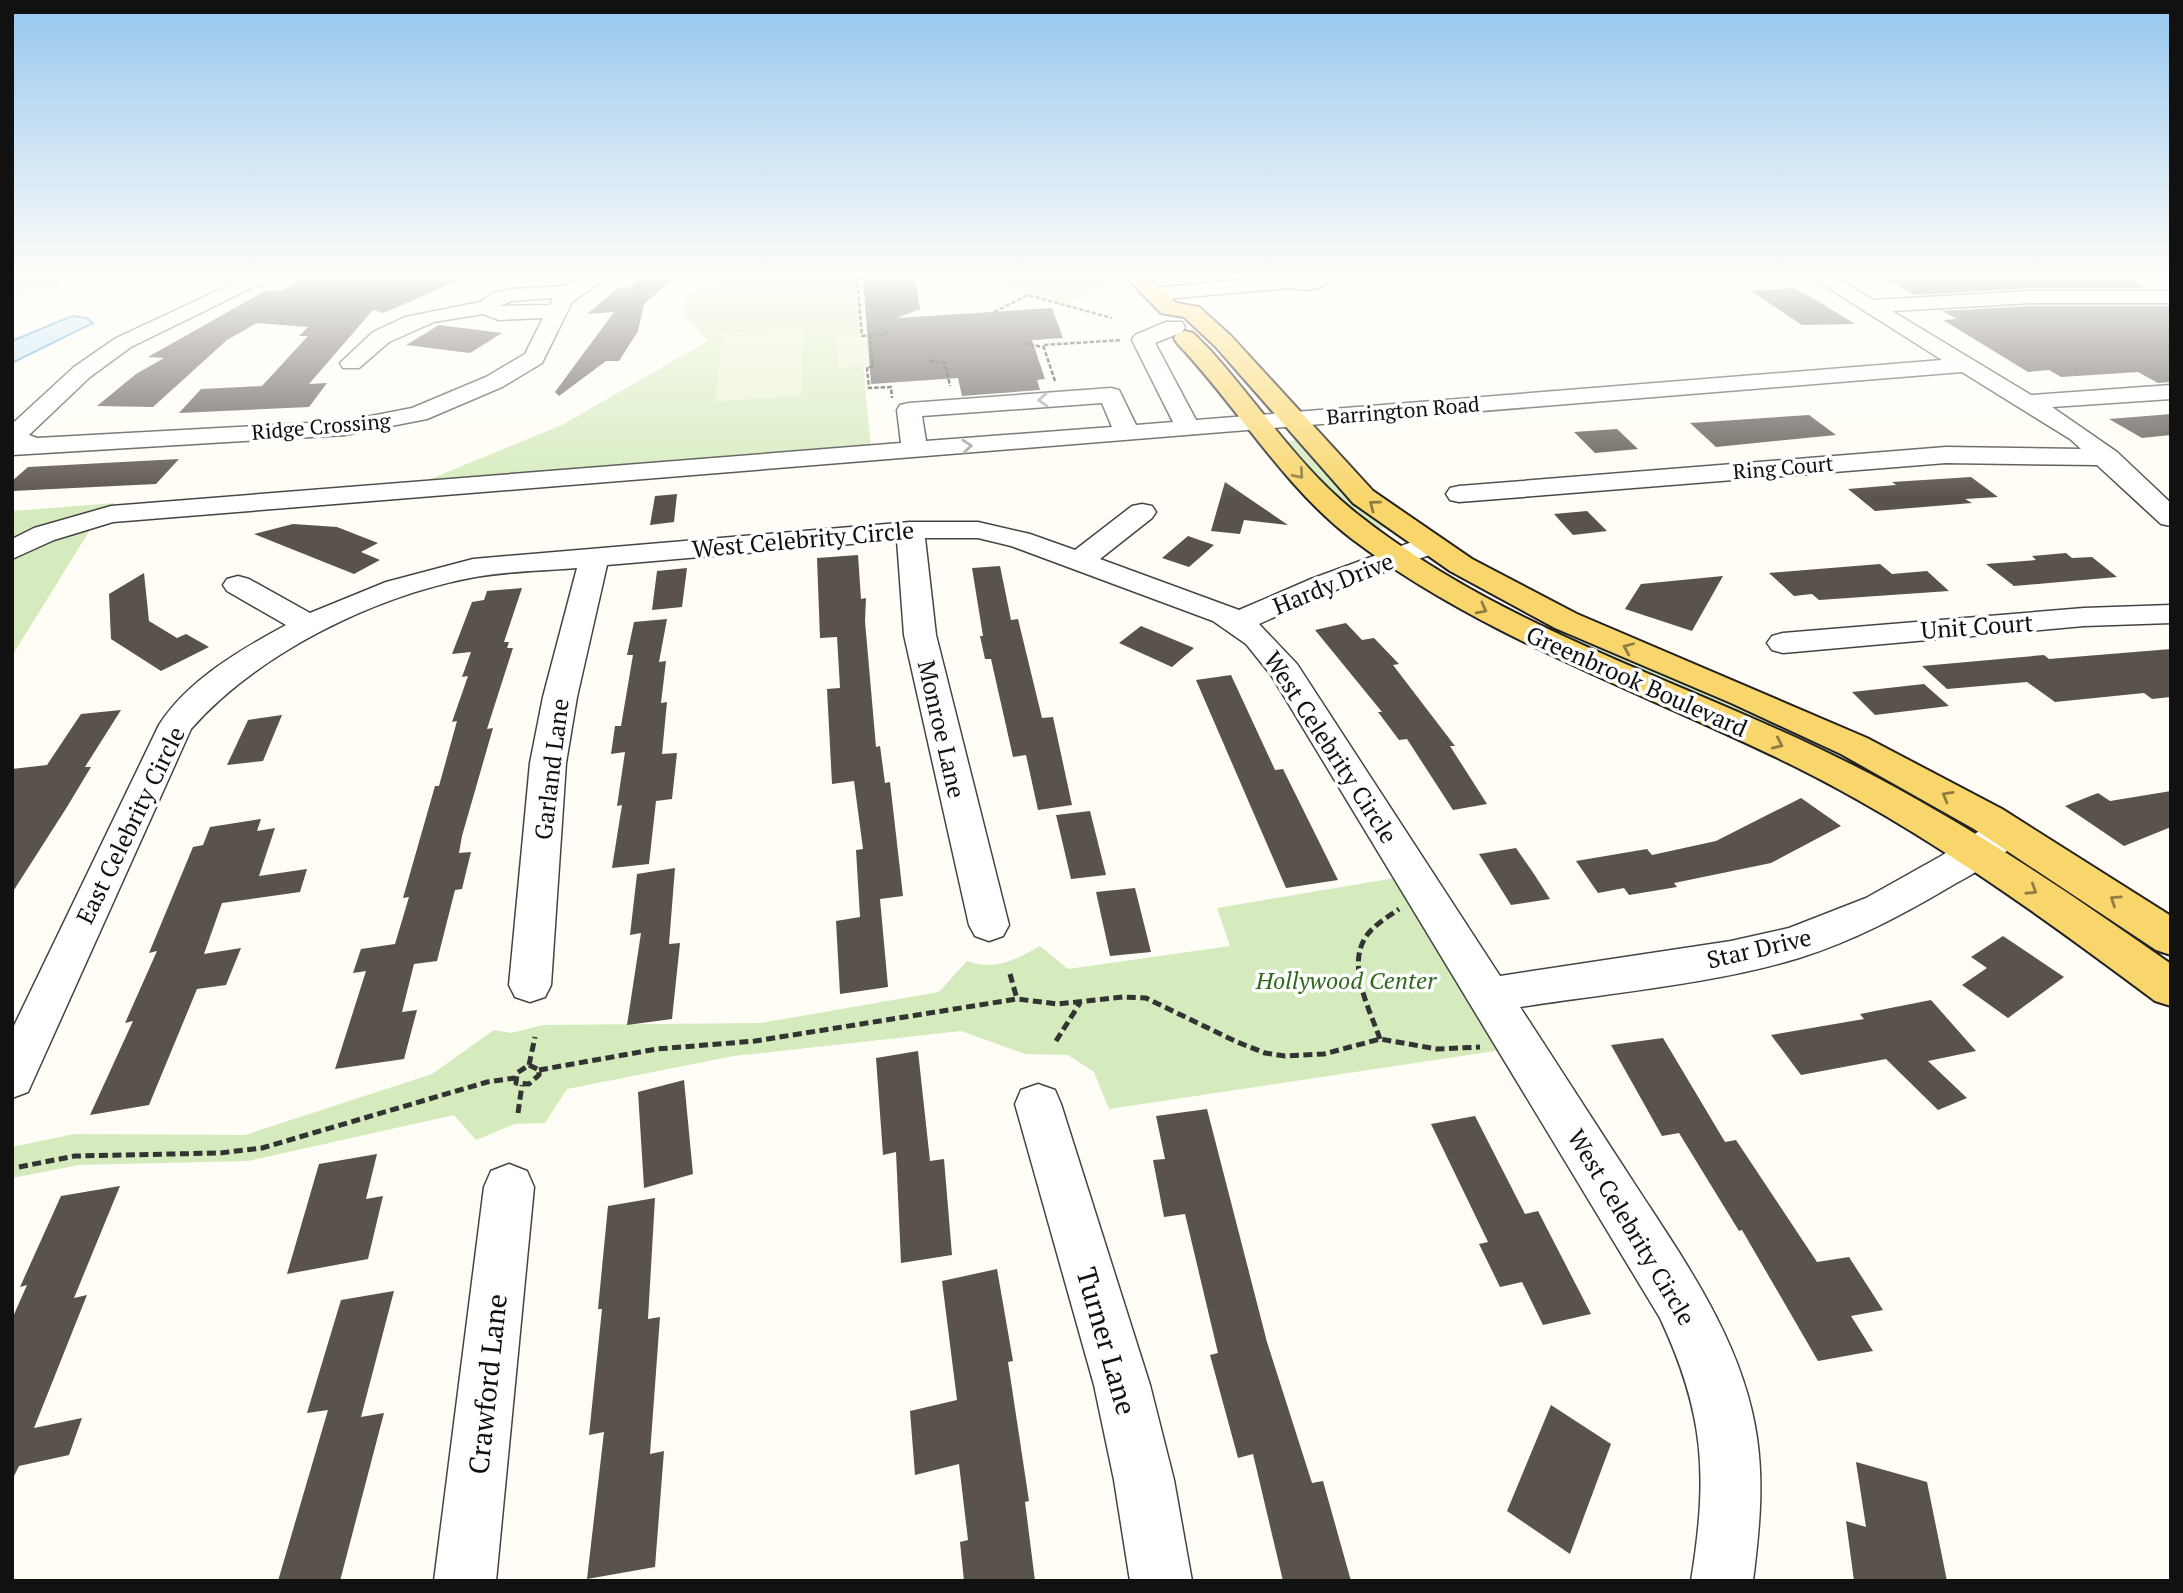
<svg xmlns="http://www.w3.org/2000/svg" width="2183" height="1593" viewBox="0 0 2183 1593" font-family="'PT Serif',serif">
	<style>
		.green { fill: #d5ebbd }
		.pitch { fill: #e6f2cf }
		.water { fill: #b9e0f7; stroke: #3f96cf; stroke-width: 2 }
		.building { fill: #5a524d }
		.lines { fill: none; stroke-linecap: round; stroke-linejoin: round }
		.minor-casing { stroke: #444; stroke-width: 3 }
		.major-casing { stroke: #222; stroke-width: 4 }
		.path-far1 { stroke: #333; stroke-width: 2.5; stroke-dasharray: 4.5 2; stroke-linecap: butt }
		.path { stroke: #333; stroke-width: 5; stroke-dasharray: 9 4.5; stroke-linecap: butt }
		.minor { fill: #fff; fill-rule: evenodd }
		.major { fill: #f9d66b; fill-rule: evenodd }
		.oneway { stroke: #a0a0a0 }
		.oneway2 { stroke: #917d42 }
		.labels { text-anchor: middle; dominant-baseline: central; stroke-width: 7; stroke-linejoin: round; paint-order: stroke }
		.far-street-label { font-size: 21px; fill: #111; stroke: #fff }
		.street-label { font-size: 24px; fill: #111; stroke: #fff }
		.park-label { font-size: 24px; font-style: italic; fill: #2f6b1f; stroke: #fff }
		.near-street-label { font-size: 28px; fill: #111; stroke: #fff }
	</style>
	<rect width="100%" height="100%" fill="#fffdf5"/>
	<path class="green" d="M12,277H71L55,290L12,293Z
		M737,277H855L871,449L413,486L562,425L708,341L684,315L686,295Z
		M977,277H1112L1116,282L1066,303Z
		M1297,440L1340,489L1387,526L1376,530L1319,482L1285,442Z
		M115,503L93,525L12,656V511Z
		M1530,621L1763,714L1930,798L1921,806Z
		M1395,878L1502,1050L1109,1109L1094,1072L1068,1055L1025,1054L961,1031L734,1056L567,1089L545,1123L515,1124L476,1140L454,1115L248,1161L79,1165L12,1178V1147L74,1134L245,1135L432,1074L494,1030L511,1033L543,1025L761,1023L939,992L967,961C996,971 1014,960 1040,946L1068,969L1230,946L1217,908Z"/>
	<path class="pitch" d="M802,328V395L715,402L723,333Z
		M867,334L869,366L837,368V336Z"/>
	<path class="water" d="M72,316L87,318L93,323L12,363V341Z"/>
	<path class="building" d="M307,277L465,278L383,313L373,310L309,384L327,383L309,407L179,413L201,389L262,386L308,336H299L308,327L257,323L227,340L153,407L97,406L136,374L164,358L148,357L265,291L282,290Z
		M640,277H676L644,304L638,331L619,361H606L559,396L555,392L614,312L587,314L618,288L628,289Z
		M863,277H915L920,309L897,318L1052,308L1063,338L1032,340L1045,379L1037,380L1040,390L962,396L958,378L871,384Z
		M1883,277H2128L2146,288H2032L1914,295Z
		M1794,288L1811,297L1855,324L1802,325L1751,291Z
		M2032,306H2171V382L2158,383L2138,372L2061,377L2049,370L2028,372L1943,320L1957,319L1942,311Z
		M439,325L502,333L470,353L406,345Z
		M2171,414V435L2142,438L2109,419Z
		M1809,415L1836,435L1716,447L1690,423Z
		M1617,429L1638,449L1595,453L1574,432Z
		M179,459L156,484L12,491V481L28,467Z
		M1971,477L1998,497L1965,499L1972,503L1875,511L1848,489L1896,485L1892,482Z
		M1225,482L1288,525L1244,520L1240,534L1211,531Z
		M677,494L674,522L650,525L655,496Z
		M1587,511L1607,531L1573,535L1554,514Z
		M293,524L337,527L378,543L361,552L380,560L354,574L254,534Z
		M1188,536L1214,545L1189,567L1162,558Z
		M2066,553L2072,558L2092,557L2117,577L2014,586L1986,564L2036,560L2032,556Z
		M858,555L861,599L866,598L865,621L876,747L880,746L885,783L890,782L903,896L880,899L888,987L840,994L836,921L860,917L856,850L863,849L854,781L832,784L827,689L840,688L837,637L820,638L817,558Z
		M1880,564L1892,574L1927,571L1949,591L1819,600L1812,594L1794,596L1769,573Z
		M1000,566L1011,620L1018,619L1042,718L1053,717L1072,805L1038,810L1026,755L1013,757L991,659H985L980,636H983L972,568Z
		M687,568L682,607L652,610L657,571Z
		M144,573L149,621L177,638L186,634L209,647L161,671L111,639L109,594Z
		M1723,576L1692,631L1625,609L1641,584Z
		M522,588L504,642H509L507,648H513L487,729L493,728L462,836L459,853L471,852L462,889L455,890L437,961L414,964L402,1012L417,1010L404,1059L335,1069L366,971L353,973L361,949L395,944L409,897L403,898L435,786H439L457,721L452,722L468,676L462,677L471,652L452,654L472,602L484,600L487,591Z
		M667,619L659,662L666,661L661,703L667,702L662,754L677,753L672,799L656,801L649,864L612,868L622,805L617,806L625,752L611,754L615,726H621L633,655H627L634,622Z
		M1346,623L1362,640L1374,638L1399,664L1393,665L1455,746H1450L1487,804L1453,810L1407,739L1399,740L1378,712H1382L1315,630Z
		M1141,626L1194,648L1172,667L1119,643Z
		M2171,649V697L2152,699L2144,693L2055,702L2027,682L1947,689L1922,666L2044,655L2049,659Z
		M1231,675L1275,770L1283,769L1338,880L1286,888L1196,680Z
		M1924,684L1949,706L1875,715L1852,692Z
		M121,710L85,767H91L67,807L12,893V769L47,765L81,714Z
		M282,715L263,761L227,765L248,720Z
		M2171,791V827L2124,846L2065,806L2098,793L2110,801Z
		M1801,798L1841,826L1771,863L1674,883L1677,887L1629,895L1624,888L1598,893L1576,861L1647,849L1652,855L1716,841Z
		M1090,811L1106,875L1071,879L1056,815Z
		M261,819L257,831L275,828L259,876L307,869L300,892L222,903L204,954L241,948L226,985L197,989L149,1105L90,1115L133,1021L125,1023L157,951L149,953L193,847L203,845L210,827Z
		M1516,848L1534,874L1550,899L1511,905L1479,854Z
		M675,868L669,944L680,943L672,1019L627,1025L641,933L630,935L637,874Z
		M1135,888L1151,952L1110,956L1096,892Z
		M2003,936L2064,977L2008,1018L1962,985L1987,968L1971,957Z
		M1931,1000L1976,1051L1928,1061L1967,1098L1938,1110L1886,1059L1801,1075L1771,1035L1864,1019L1860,1014Z
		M1663,1038L1725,1142L1736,1140L1817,1262L1849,1257L1883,1310L1851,1316L1873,1351L1818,1361L1742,1230L1739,1231L1679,1133L1662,1136L1611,1045Z
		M918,1051L930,1161L944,1159L952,1255L901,1263L896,1152L883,1155L876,1058Z
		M684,1080L693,1174L644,1188L638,1092Z
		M1207,1109L1267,1342L1312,1483L1323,1481L1351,1581H1283L1253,1454L1238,1458L1210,1355L1218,1353L1185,1214L1164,1217L1153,1160L1165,1159L1156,1116Z
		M1475,1116L1525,1214L1538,1211L1591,1314L1543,1325L1522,1282L1500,1287L1479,1244L1488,1242L1431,1124Z
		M377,1154L366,1199L383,1196L368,1259L287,1274L319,1164Z
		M120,1186L74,1298L87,1295L34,1428L82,1418L69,1455L19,1466L12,1480V1319L27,1285L20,1287L61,1196Z
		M655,1198L648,1319L660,1317L650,1454L664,1451L655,1567L587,1579L604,1432L589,1435L602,1309H598L608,1206Z
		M997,1269L1013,1361L1008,1362L1029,1501L1025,1502L1035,1581H964L960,1542L968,1540L959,1464L915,1475L910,1411L957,1400L942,1281Z
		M394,1291L361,1417L384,1413L340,1581H278L328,1410L307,1413L341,1300Z
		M1551,1405L1611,1444L1570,1554L1507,1511Z
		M1856,1462L1927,1482L1947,1581H1854L1846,1521L1866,1527Z"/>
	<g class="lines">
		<g class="minor-casing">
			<path id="minor" d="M247,277H274L131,347L90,377L29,435L37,438L345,421L412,408L486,377L525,354L543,318L499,320L483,314L434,322L389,342L359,368H343L340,363L373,332L405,317L480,302L493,293L512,289L565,286L581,277H608L572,302L542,363L502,387L427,419L345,435L12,455V424L74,367L116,338ZM553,298L550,305L499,306L512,301Z
				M1271,277H1333C1322,290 1306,292 1290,288L1154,300L1144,294L1154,288Z
				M1811,277H1835L1873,300L2032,291H2171V303H2032L1892,311L2031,395L2171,385V399L2052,407L2117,452L2171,503V526L2161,524L2097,465L1946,463L1459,502L1450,500L1446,494L1450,488L1459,486L1946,447L2081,449L2070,439L1962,372L113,522L54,540L12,559V539L34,528L111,506L901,443L897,410L900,405L909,403L1111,388L1119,390L1136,425L1173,422L1132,340L1135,335L1166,322H1182L1185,327L1182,332L1155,343L1196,420L1942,360ZM1102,403L1112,427L926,441L922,416Z
				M1142,504L1152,506L1156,512L1152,518L1100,559L1239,610L1311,579L1420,539L1430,536L1440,539L1444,545L1440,551L1333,591L1259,624L1297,664L1500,976L1731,941L1789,928L1866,898L1941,856L1993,822L2006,818L2019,822L2025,831C2011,854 1976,872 1953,885C1904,914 1854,941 1799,958C1714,984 1609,993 1520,1007C1559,1067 1597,1126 1636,1186C1686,1263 1744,1344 1757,1438C1764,1486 1759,1533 1753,1581H1691C1708,1476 1705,1414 1660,1318L1271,675L1246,644L1213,621L1011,546L978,538H925L936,635L1009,925L1003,936L989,941L975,936L969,925L904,635L897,540L607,565L577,697L566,763L551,985L545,997L530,1002L515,997L509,985L530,763L543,697L577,568C542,571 504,571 470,578C372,597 257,654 191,729L28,1092L12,1098V1030L159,725C188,680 240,650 286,625L227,591L223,585L227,579L238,576L249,579L310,613L386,582L473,559L910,522H978L1030,534L1075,550L1132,506Z
				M2171,605V623L2084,626L1783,653L1772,650L1767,643L1772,636L1783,633L2084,608Z
				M1038,1084L1055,1090L1061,1104L1150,1385L1174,1480L1192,1581H1130L1114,1480L1094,1385L1015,1104L1021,1090Z
				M509,1164L527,1171L534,1187L496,1581H434L484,1187L491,1171Z"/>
		</g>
		<g class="major-casing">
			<path id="major" d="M1126,277H1148L1176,303L1199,307L1231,336L1373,491L1472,559L1577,614L1867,738L2002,809L2171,916V955L2156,950L1974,829L1841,754L1731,703L1555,628L1450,571L1353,503L1215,346L1184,317L1161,313Z
				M1185,331L1193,333L1210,350C1259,404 1298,467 1356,513C1494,623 1663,674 1820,749C1944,808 2059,885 2171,964V1006L2155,1001C2040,915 1923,830 1794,766C1645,692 1486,640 1352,539C1281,484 1238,407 1177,343L1174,338L1177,333Z"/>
		</g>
		<path class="path-far1" d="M857,277L862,336L870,335
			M994,312L1028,295L1112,318
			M885,330L886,334L870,335L873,367H867L869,388L891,387L892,398
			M1023,343L1043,347
			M929,361L945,363L950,386
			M1055,381L1043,345L1122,340"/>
		<path class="path" d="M1010,974L1017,999
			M1380,1039C1370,1010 1347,968 1365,938C1373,925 1388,917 1399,909
			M1056,1041L1080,1003
			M529,1065L535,1037
			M529,1065L539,1070V1075L529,1084L516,1083L517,1073Z
			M539,1070L657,1049L755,1041L1017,999L1058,1004L1123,997L1146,998L1237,1042L1265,1053L1285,1056L1324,1054L1380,1039L1437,1049L1480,1047
			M518,1113L522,1085
			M19,1167L75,1156L220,1153L262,1148L487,1082L515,1078"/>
		<use href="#minor" class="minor"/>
		<use href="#major" class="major"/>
	</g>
	<defs><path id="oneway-chevron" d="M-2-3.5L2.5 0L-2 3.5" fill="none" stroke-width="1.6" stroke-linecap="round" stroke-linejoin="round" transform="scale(1.75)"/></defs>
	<g class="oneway">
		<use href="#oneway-chevron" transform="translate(1043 400) rotate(176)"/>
		<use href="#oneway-chevron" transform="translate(967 446) rotate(-5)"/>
	</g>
	<g class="oneway2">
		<use href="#oneway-chevron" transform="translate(1299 474) rotate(49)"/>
		<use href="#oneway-chevron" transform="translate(1374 505) rotate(-143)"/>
		<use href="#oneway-chevron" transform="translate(1482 609) rotate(28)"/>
		<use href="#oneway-chevron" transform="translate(1628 648) rotate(-157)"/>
		<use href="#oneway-chevron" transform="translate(1778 744) rotate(25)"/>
		<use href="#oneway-chevron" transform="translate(1947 796) rotate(-150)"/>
		<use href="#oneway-chevron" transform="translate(2032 890) rotate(33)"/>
		<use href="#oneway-chevron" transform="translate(2115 900) rotate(-146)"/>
	</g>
	<linearGradient id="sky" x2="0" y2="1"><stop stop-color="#95c6ee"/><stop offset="0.55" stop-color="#fffefa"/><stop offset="1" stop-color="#fffefa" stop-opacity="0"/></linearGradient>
	<rect width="2183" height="500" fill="url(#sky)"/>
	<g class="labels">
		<g class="far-street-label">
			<text transform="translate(1403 410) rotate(-5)">Barrington Road</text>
			<text transform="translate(321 426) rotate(-5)">Ridge Crossing</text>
			<text transform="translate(1783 467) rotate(-5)">Ring Court</text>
		</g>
		<g class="street-label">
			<text transform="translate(803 539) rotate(-5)">West Celebrity Circle</text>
			<text transform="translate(1333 583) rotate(-22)">Hardy Drive</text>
			<text transform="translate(1977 626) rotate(-4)">Unit Court</text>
			<text transform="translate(1637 681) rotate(24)">Greenbrook Boulevard</text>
			<text transform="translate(942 729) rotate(77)">Monroe Lane</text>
			<text transform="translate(1331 747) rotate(57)">West Celebrity Circle</text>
			<text transform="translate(551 769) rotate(-83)">Garland Lane</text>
			<text transform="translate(130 825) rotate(-64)">East Celebrity Circle</text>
			<text transform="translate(1759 948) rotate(-13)">Star Drive</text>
			<text transform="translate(1632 1227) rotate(59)">West Celebrity Circle</text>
		</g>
		<g class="park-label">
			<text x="1346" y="980">Hollywood Center</text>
		</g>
		<g class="near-street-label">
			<text transform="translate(1107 1341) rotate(74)">Turner Lane</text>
			<text transform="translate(487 1384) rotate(-84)">Crawford Lane</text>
		</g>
	</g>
	<rect width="2183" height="1593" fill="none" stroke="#111111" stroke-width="28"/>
</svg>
